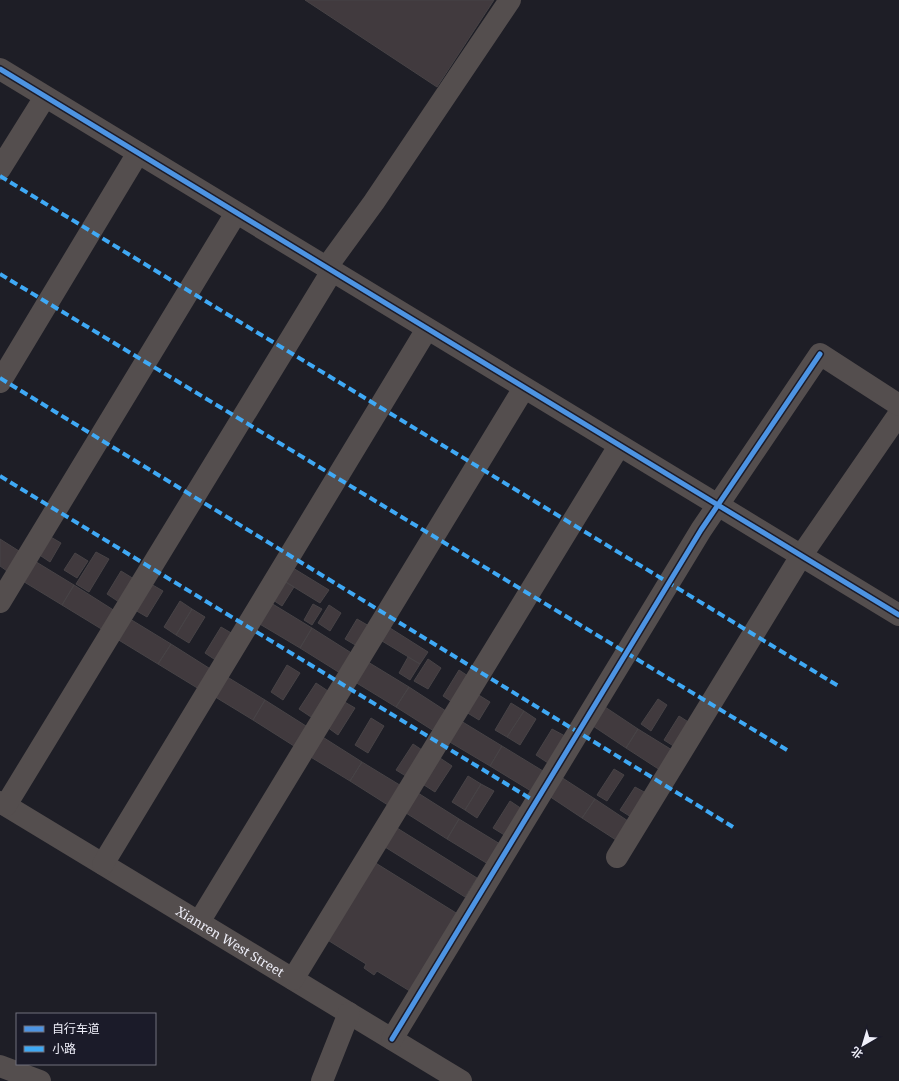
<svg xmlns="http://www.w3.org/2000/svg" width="899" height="1081" viewBox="0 0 899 1081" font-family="'Noto Serif','Noto Sans SC',serif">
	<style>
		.building { fill: #413a3e; stroke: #474346 }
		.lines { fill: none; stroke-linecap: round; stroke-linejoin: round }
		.minor { stroke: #544e4e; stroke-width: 22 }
		.quiet { stroke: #3fa9f5; stroke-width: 4; stroke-dasharray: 8 4; stroke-linecap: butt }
		.cycleway-casing { stroke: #1b1b29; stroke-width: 8 }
		.cycleway { stroke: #4d94e3; stroke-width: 5 }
		.labels { text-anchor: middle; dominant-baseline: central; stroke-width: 3; stroke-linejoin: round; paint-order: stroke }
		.street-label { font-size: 13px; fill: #efeff9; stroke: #1b1b29 }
	</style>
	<rect width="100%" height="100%" fill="#1e1e26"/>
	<path class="building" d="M305,0H494L437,87Z
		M49,536L61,543L50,562L38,554Z
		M0,539L19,551L7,571L0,566Z
		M96,552L109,559L89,592L76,584Z
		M75,553L88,561L77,578L64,570Z
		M33,560L74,585L62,605L21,580Z
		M293,568L329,590L320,603L284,581Z
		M121,571L134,579L119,602L107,594Z
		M284,581L294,587L282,606L273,600Z
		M151,584L163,591L147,617L135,610Z
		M74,585L115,611L103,630L62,605Z
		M180,601L192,609L176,635L164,627Z
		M271,603L312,628L300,648L258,623Z
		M313,604L322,609L312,625L304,620Z
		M329,605L341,613L330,631L318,623Z
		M192,609L205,617L189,643L176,635Z
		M130,619L171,644L158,664L117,639Z
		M357,619L369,626L357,646L345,639Z
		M221,627L233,634L217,661L205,653Z
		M312,628L353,654L340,673L300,648Z
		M390,628L428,652L420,664L382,641Z
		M171,644L212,670L199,689L158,664Z
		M408,657L420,664L410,680L399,673Z
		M428,659L441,668L428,689L414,681Z
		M368,662L409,687L396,707L355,682Z
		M287,665L300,673L283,700L271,692Z
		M459,670L471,678L455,704L443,696Z
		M224,675L265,700L253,720L212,695Z
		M316,683L328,691L311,717L299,709Z
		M409,687L449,713L437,733L396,707Z
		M477,694L490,702L479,720L466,712Z
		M658,699L667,705L651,731L641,724Z
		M265,700L306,726L294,746L253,720Z
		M343,701L355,708L338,735L327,727Z
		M511,703L524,711L507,737L495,730Z
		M605,707L638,729L626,748L593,726Z
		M524,711L536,719L520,745L507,737Z
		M679,716L690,723L675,747L664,740Z
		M371,718L384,726L368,753L355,745Z
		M461,721L502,746L490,766L448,741Z
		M552,729L565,736L548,763L536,755Z
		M638,729L672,750L660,770L626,748Z
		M321,736L362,762L350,781L309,756Z
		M413,744L425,752L409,778L396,770Z
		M502,746L543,771L531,791L490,766Z
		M440,758L452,766L435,792L424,785Z
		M362,762L403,787L391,807L350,781Z
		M614,769L624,775L607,801L597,795Z
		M468,776L481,784L465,810L452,802Z
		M561,777L595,799L582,818L549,796Z
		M481,784L494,791L477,818L465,810Z
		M635,787L646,793L631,817L620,810Z
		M418,793L459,819L447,839L406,813Z
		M595,799L628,821L616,840L582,818Z
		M510,801L522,809L506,836L493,828Z
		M459,819L500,844L488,864L447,839Z
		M397,828L477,878L465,897L385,847Z
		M374,862L461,916L413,993L377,971L374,975L364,968L366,964L326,939Z"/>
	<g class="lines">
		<g class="minor">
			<path d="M0,69L899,615"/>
			<path d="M0,169L45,97"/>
			<path d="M326,268L374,202L510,0"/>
			<path d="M0,382L138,153"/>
			<path d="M0,602L236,213"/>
			<path id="s1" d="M0,802L461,1081"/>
			<path d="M6,805L332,271"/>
			<path d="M617,857L801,556L899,414"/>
			<path d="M103,864L427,329"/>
			<path d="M199,922L524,388"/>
			<path d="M293,979L619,446"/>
			<path d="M392,1039L701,530L820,354L899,405"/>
			<path d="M0,1066L40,1081"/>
			<path d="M322,1081L349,1013"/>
		</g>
		<path class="quiet" d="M0,176L840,687
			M0,274L787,750
			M0,378L733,827
			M0,476L536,802"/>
		<g class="cycleway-casing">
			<path id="cycleway" d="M0,69L899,615
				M392,1039L701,530L820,354"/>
		</g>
		<use href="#cycleway" class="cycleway"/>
	</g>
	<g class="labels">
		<g class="street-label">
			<text stroke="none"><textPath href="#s1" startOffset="269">Xianren West Street</textPath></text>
		</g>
	</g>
	<rect x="16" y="1013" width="140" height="52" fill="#1b1b29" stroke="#70707c"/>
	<rect x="24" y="1026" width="20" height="6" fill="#4d94e3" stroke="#70707c"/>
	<text x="52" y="1033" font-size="12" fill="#efeff9">自行车道</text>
	<rect x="24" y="1046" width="20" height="6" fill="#3fa9f5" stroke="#70707c"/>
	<text x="52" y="1053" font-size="12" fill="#efeff9">小路</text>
	<g transform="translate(863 1045) rotate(218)" stroke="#1b1b29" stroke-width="3" paint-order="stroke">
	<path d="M0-3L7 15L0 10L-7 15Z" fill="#efeff9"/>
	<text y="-6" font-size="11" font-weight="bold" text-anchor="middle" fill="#efeff9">北</text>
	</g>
</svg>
